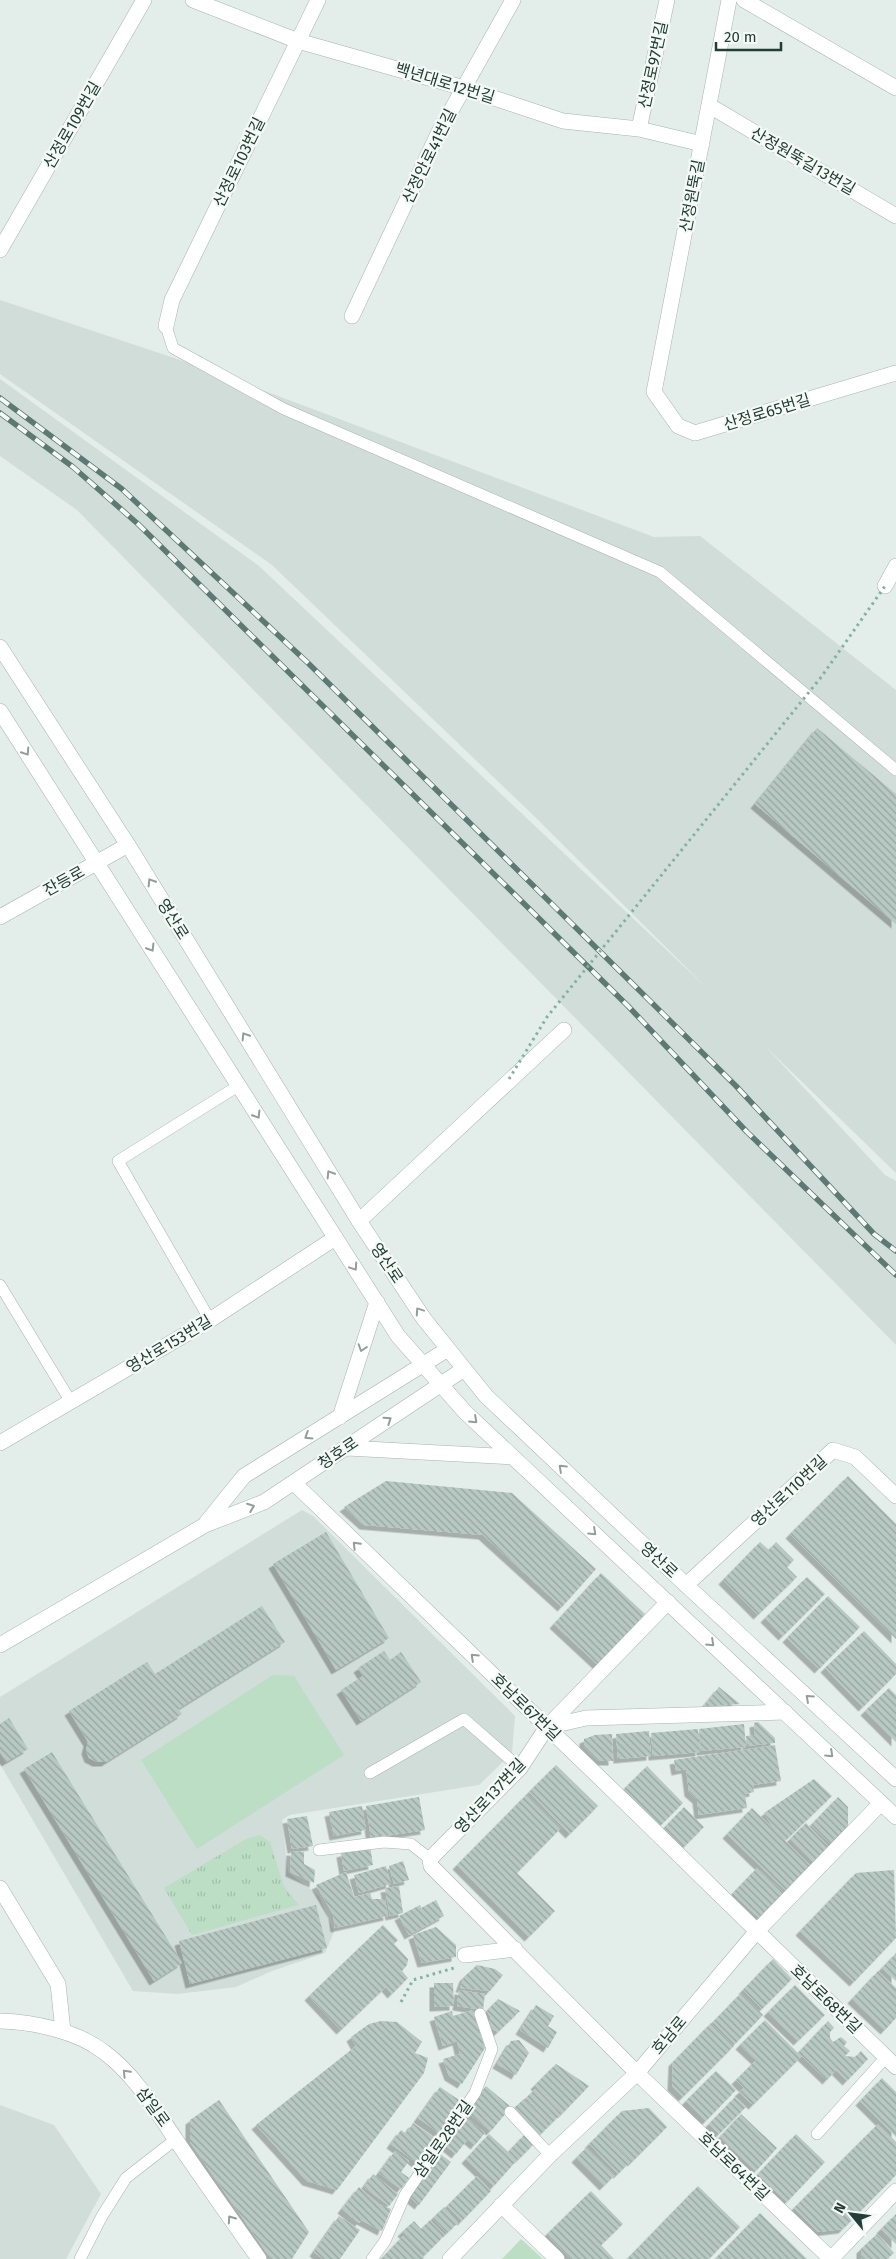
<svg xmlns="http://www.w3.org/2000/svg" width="896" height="2259" viewBox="0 0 896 2259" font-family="'Fira Sans','Noto Sans KR',sans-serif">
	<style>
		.built { fill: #d1ddd8 }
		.grass { fill: #bcdec5 }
		.park { fill: url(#park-tufts) }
		.building { fill: url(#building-back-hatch); filter: url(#shadow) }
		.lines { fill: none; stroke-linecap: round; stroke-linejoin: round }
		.service-casing { stroke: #a6b5b0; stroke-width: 12 }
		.minor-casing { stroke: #a6b5b0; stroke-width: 16 }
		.tertiary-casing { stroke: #a6b5b0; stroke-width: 16 }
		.path { stroke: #83b1a3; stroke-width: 3; stroke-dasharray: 2.5 4; stroke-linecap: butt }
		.service { stroke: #fff; stroke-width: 11 }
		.minor { stroke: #fff; stroke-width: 15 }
		.tertiary { stroke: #fff; stroke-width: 15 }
		.rail-casing { stroke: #5d7a72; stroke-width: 5.5 }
		.rail { stroke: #f4f9f6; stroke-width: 4; stroke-dasharray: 11; stroke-linecap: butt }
		.path-bridge { stroke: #83b1a3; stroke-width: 3; stroke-dasharray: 2.5 4; stroke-linecap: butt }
		.oneway { stroke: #919e9b }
		.labels { text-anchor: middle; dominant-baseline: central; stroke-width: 4.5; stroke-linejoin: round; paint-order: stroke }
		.street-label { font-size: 16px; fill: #233e37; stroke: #f4f9f6 }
	</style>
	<defs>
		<pattern id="park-tufts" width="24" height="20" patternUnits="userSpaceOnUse" patternTransform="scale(1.25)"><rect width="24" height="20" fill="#bcdec5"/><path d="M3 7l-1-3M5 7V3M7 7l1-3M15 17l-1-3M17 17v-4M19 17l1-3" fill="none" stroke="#a1c0aa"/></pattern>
		<pattern id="building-back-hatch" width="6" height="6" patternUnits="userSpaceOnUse" patternTransform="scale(1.25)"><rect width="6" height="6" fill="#b8c8c2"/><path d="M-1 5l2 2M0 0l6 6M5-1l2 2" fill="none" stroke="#95a49e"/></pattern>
		<filter id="shadow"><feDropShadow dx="-4.5" dy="4.5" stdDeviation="0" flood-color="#0004"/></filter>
	</defs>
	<rect width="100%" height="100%" fill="#e3ede9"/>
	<path class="built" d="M0,300L201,367L654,537L700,536L896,690V1173L766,1047L885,1175L896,1181V1345L77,510L0,456V379L259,566L709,990L531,813L272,565L0,374Z
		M302,1510L313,1516L515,1716L512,1753L479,1785L290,1815L282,1820L288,1872L319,1896L334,1932L325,1953L272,1971L236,1987L177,1994L133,1991L0,1764V1697Z
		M0,2105L54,2125L101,2194L66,2259H0Z"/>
	<path class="grass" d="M273,1675L294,1676L344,1755L197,1849L141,1760Z
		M521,2239L543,2259H502Z"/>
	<path class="park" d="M260,1835L270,1842L284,1887L299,1905L192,1935L164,1888L246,1839Z"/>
	<path class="building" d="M817,728L896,794V924L755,804Z
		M848,1476L896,1524V1639L790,1534Z
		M386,1481L512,1493L596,1569L562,1607L483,1535L364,1525L344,1507Z
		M326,1532L389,1638L336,1670L273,1564Z
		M760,1542L769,1550L776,1542L794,1560L787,1567L797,1577L758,1615L723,1580Z
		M601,1573L645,1614L598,1665L554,1624Z
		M807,1577L825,1594L783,1636L765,1618Z
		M828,1596L860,1627L819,1669L787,1638Z
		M262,1606L285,1642L178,1709L182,1714L106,1762H97L89,1758L86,1750L88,1742L69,1711L147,1662L155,1674Z
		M864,1631L896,1664V1674L863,1707L825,1668Z
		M384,1651L390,1660L401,1652L421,1682L361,1721L341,1690L363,1676L358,1668Z
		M719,1687L740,1704L703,1707Z
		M889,1688L896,1695V1742L865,1711Z
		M9,1718L28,1749L6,1762L0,1752V1724Z
		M758,1722L775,1738V1743L747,1746L746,1736L755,1735L754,1723Z
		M744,1724L746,1747L701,1751L699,1729Z
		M698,1729L700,1752L653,1756L651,1733Z
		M649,1731L651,1756L618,1759L616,1734Z
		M612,1734L613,1761H598L584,1747V1739L595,1735Z
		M775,1745L781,1781L753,1785L754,1792L745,1794L747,1808L699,1815L697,1799L689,1792L686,1769L676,1771L674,1760Z
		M52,1752L182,1963L154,1981L24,1769Z
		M556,1765L598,1806L570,1834L529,1792Z
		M647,1766L683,1803L660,1826L624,1789Z
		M814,1779L832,1796L786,1840L772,1826L764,1813Z
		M527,1794L561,1828L517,1873L555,1911L529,1937L457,1865Z
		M419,1797L425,1830L371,1838L366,1806Z
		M838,1797L848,1807V1829L832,1845L811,1825Z
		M362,1806L366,1830L334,1836L329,1812Z
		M684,1807L704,1827L684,1847L664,1828Z
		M752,1808L811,1866L786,1891L727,1834Z
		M307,1816L313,1846L292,1849L287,1819Z
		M806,1823L829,1847L814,1863L790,1839Z
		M370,1846L373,1865L344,1871L341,1853Z
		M291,1851L304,1852V1864L315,1870L314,1883L290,1872Z
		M403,1861L409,1880L394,1884L389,1866Z
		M386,1866L391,1884L359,1893L354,1875Z
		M757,1868L784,1893L759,1918L733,1893Z
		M894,1870L896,1938L854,1982L800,1931L856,1873Z
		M346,1872L354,1897L370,1893L372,1899H385L388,1916L335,1928L333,1914L316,1885Z
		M399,1886L403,1913L390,1916L385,1888Z
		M436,1900L444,1916L409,1935L399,1916L420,1905L421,1908Z
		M316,1905L327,1948L190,1984L179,1941Z
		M383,1925L398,1940L394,1944L408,1959L407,1965L402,1971L408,1978L392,1994L386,1987L341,2030L309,1996Z
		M436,1927L456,1945V1957L422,1963L413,1935Z
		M896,1953V1981L882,1968Z
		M773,1959L792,1979L762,2009L743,1990Z
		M477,1965L495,1969L503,1975L490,1991L460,1988L464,1977Z
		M878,1971L896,1988V2018L885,2030L852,1999Z
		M434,1983H453L454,2006L434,2007Z
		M795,1985L825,2015L798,2041L768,2012Z
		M459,1990L485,1994L483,2010L457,2006Z
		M741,1993L763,2015L735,2044L713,2022Z
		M498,1999L520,2011L498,2032L487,2026L491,2018L487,2011Z
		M536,2005L554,2016L548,2026L557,2032L548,2048L520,2030Z
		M473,2010L485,2048L462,2084L449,2076L443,2059L460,2054L457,2041L443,2046L434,2017L452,2011L453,2016Z
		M765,2020L798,2053L828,2021L834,2028L830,2032V2038L833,2042L841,2037L847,2042L844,2046L850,2051L845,2056L855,2057L861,2051L868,2059L847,2081L836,2070L827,2080L802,2056L753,2105L739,2092L744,2088L736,2080L756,2060L740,2045Z
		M381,2021L397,2022L422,2042L415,2053L428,2058L424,2073L337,2190L307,2181L256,2125L356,2046L351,2037L369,2024Z
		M711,2023L734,2046L683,2097L672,2086L673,2062Z
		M519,2040L529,2053L516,2075L497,2064L511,2041Z
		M556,2064L589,2086L562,2114L535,2085Z
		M716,2071L736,2090L706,2121L686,2101Z
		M882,2078L896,2092V2137L860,2101Z
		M486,2086L511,2107L491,2131L466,2111Z
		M440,2087L465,2104L457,2116L453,2113L439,2133L418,2118Z
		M535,2089L560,2115L551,2124L526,2098Z
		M735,2097L746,2107L719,2134L709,2124Z
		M524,2099L549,2126L539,2136L513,2109Z
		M219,2100L309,2232L292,2259H271L190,2142V2120Z
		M649,2108L667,2127L632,2162L602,2131L622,2111Z
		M741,2114L777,2148L756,2171L720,2137Z
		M468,2119L485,2133L475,2145L468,2139L456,2154L446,2146Z
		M413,2123L435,2138L417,2163L391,2144L401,2130L406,2134Z
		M878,2124L896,2142V2175L843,2229L818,2232L794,2208Z
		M600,2133L630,2162L618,2174L589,2144Z
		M489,2134L517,2160L494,2186L466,2159Z
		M525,2134L535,2143L519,2159L510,2150Z
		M796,2134L825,2162L787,2202L758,2174Z
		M587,2147L615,2175L604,2186L576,2158Z
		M395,2151L409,2161L401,2172L409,2178L401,2189L379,2173Z
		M439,2153L451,2162L419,2205L407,2195Z
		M373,2174L398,2194L389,2206L364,2187Z
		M477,2176L491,2191L462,2221L447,2206Z
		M698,2186L740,2227L709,2259H627Z
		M359,2187L379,2204L391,2209L382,2231L361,2220L359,2223L342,2209Z
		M591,2191L623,2224L601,2245L614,2259H571L547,2234Z
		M444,2207L458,2223L447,2233L433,2218Z
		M760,2213L807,2259H715Z
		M896,2214V2244L881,2229Z
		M339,2216L360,2230L340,2259H323L314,2252Z
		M430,2220L445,2235L425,2255L402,2232L414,2221L421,2229Z
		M877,2234L894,2253L887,2259H861V2249Z
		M403,2236L424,2257L423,2259H381Z"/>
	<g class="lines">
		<g class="service-casing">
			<path id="service" d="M166,326L173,348L284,409L660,572L896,770
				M0,1285L71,1402
				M210,1320L118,1161L238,1086
				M370,1773L464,1719L520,1768
				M319,1850L384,1842L411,1844L430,1859
				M510,2112L550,2155
				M817,2134L886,2057
				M80,2259L102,2216L126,2178L176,2139
				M372,2259L385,2241L405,2195L475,2093L492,2049L480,2014"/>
		</g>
		<g class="minor-casing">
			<path id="minor" d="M193,0L298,41L464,88L563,121L639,129L702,144
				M729,0L654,392L678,426L695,433L896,373
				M744,0L896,88
				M710,106L896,216
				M639,129L667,0
				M0,250L144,0
				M352,316L439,132L513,0
				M166,326L172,300L318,0
				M885,586L896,566
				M0,917L128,845
				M359,1221L564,1030
				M0,1443L210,1320L335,1238
				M294,1483L631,1808L896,2067
				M686,1585L833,1450L855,1457L896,1496
				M668,1602L547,1727L520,1768L430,1859L431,1866L637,2073L831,2259
				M547,1727L586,1718L785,1712
				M0,1888L58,1984L63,2031
				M465,1955L515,1949
				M0,2021C34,2022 77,2031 104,2052C135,2075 155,2109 176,2140C203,2180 231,2219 259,2259
				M501,2205L557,2259
				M450,2259L550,2155L637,2073L757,1931L881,1803
				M831,2259L896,2191"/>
		</g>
		<g class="tertiary-casing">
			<path id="tertiary" d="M0,647L128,845L359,1221L424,1319L486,1396L686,1585L896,1779
				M0,711L398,1336L465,1412L896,1817
				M340,1417L377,1302
				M347,1448L513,1457
				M206,1523L244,1476L448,1349
				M0,1645L205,1525L264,1502L464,1369"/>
		</g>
		<path class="path" d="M401,2002L413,1980L454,1968"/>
		<use href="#service" class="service"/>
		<use href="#minor" class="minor"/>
		<use href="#tertiary" class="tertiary"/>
		<g class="rail-casing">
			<path id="rail" d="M0,398L122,489L308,663L736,1086L874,1234L896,1251
				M0,413L73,467L138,524L628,1006L747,1132L896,1275"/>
		</g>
		<use href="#rail" class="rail"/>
		<path class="path-bridge" d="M509,1079L547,1017L822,676L885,586"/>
	</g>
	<defs><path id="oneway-chevron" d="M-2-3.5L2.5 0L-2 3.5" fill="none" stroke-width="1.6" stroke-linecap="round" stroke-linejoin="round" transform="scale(1.25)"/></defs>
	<g class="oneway">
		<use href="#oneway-chevron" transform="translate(26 752) rotate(57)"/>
		<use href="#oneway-chevron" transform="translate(151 882) rotate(-122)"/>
		<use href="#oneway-chevron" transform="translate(151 948) rotate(58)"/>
		<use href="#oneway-chevron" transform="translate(245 1036) rotate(-122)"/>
		<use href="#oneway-chevron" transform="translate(257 1115) rotate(58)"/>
		<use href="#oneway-chevron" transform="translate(330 1174) rotate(-122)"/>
		<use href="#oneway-chevron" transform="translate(354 1267) rotate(56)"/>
		<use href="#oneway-chevron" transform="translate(419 1311) rotate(-124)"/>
		<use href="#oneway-chevron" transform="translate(362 1348) rotate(108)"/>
		<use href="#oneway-chevron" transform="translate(388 1420) rotate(-34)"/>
		<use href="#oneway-chevron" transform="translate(474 1420) rotate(43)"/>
		<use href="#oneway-chevron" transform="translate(308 1436) rotate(148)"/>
		<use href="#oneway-chevron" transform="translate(562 1468) rotate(-137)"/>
		<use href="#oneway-chevron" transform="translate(251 1507) rotate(-21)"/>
		<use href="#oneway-chevron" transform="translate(593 1532) rotate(43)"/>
		<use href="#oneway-chevron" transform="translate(356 1545) rotate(-135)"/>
		<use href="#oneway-chevron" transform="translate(711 1643) rotate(43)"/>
		<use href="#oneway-chevron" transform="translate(474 1657) rotate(-137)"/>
		<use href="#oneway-chevron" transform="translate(809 1698) rotate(-138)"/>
		<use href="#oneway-chevron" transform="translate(830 1754) rotate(43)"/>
		<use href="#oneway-chevron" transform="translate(126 2073) rotate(-134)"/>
		<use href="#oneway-chevron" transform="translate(231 2219) rotate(-125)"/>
	</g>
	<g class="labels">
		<g class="street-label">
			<text transform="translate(653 65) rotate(-78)">산정로97번길</text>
			<text transform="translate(445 83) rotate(17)">백년대로12번길</text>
			<text transform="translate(72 125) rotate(-60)">산정로109번길</text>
			<text transform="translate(429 156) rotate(-64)">산정안로41번길</text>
			<text transform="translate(803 161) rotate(30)">산정원뚝길13번길</text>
			<text transform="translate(239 162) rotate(-64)">산정로103번길</text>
			<text transform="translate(692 196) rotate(-79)">산정원뚝길</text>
			<text transform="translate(767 412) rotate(-17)">산정로65번길</text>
			<text transform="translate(64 881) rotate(-29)">잔등로</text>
			<text transform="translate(173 919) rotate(58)">영산로</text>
			<text transform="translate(387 1263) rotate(56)">영산로</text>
			<text transform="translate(169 1344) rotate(-31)">영산로153번길</text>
			<text transform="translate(338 1453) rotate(-34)">청호로</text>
			<text transform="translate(789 1491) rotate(-43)">영산로110번길</text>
			<text transform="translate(659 1560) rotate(43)">영산로</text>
			<text transform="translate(526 1707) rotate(44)">호남로67번길</text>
			<text transform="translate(490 1796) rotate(-47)">영산로137번길</text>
			<text transform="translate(826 1999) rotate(44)">호남로68번길</text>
			<text transform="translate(669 2035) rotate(-50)">호남로</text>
			<text transform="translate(153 2107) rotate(54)">삼일로</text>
			<text transform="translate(443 2139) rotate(-55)">삼일로28번길</text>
			<text transform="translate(734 2166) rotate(44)">호남로64번길</text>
		</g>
	</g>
	<g transform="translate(851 2214) rotate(299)" stroke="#f4f9f6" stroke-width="4" paint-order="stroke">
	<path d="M0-4L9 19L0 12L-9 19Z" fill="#233e37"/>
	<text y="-8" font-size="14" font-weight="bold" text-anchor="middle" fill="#233e37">N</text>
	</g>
	<path d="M716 42v8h65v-8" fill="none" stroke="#233e37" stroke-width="2.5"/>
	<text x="724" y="42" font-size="15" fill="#233e37" stroke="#f4f9f6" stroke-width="4" paint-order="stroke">20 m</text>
</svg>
